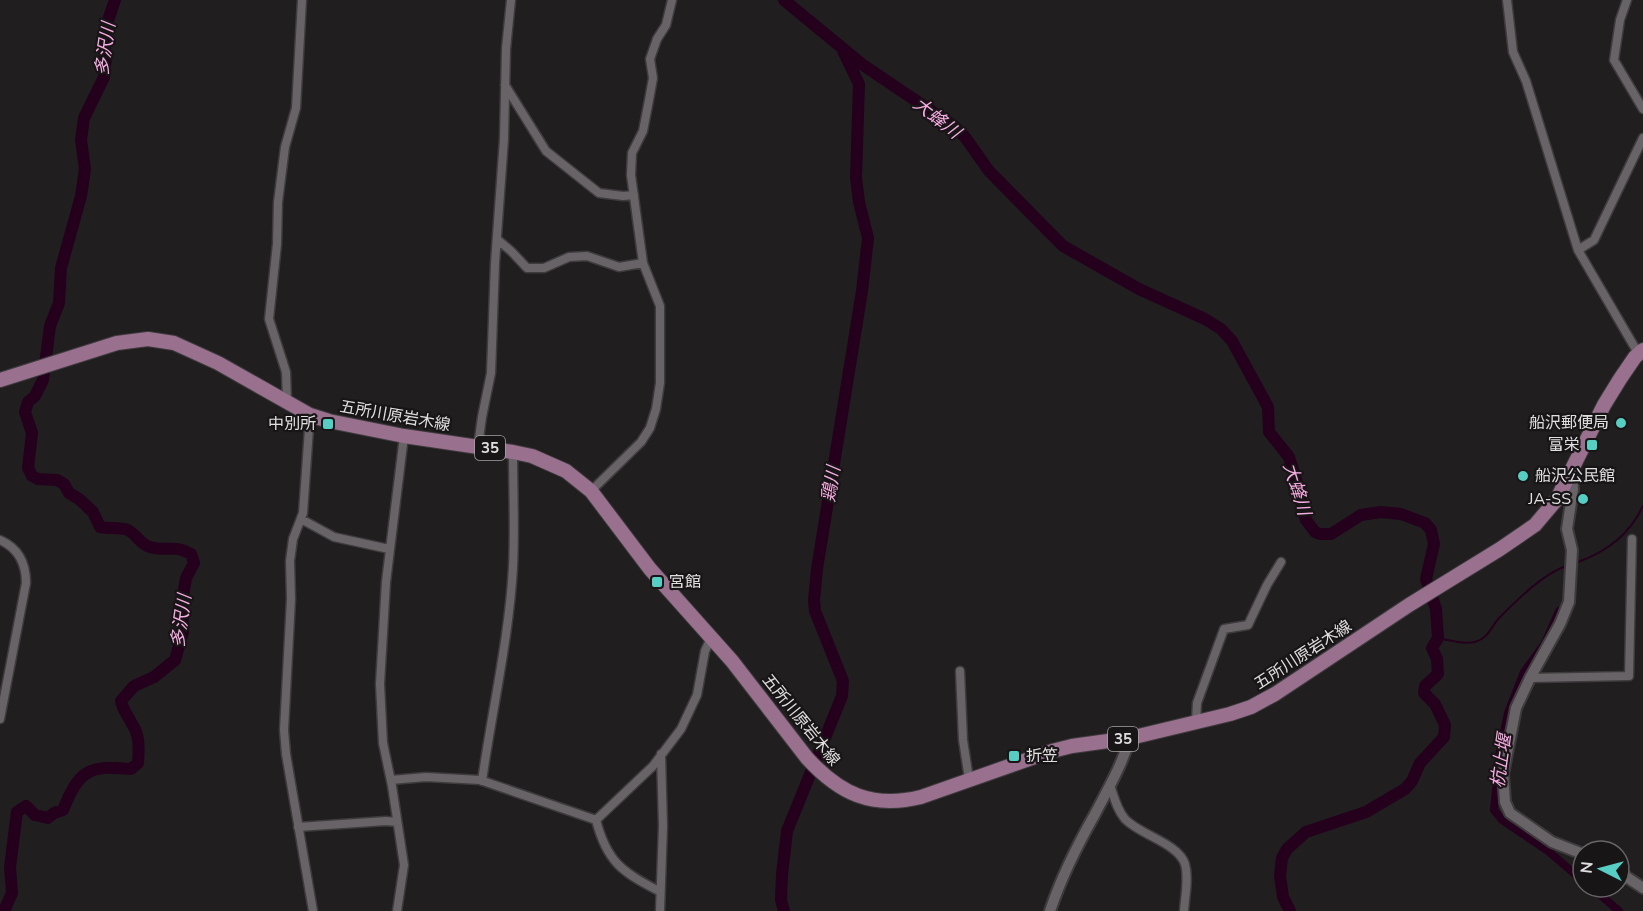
<svg xmlns="http://www.w3.org/2000/svg" width="1643" height="911" viewBox="0 0 1643 911" font-family="'Nunito Sans','Noto Sans JP',sans-serif">
	<style>
		.lines { fill: none; stroke-linecap: round; stroke-linejoin: round }
		.stream { stroke: #24001d; stroke-width: 2 }
		.canal { stroke: #24001d; stroke-width: 8 }
		.river { stroke: #24001d; stroke-width: 12 }
		.minor-casing { stroke: #3e3b3d; stroke-width: 11 }
		.tertiary-casing { stroke: #3e3b3d; stroke-width: 14 }
		.primary-casing { stroke: #3e3b3d; stroke-width: 16 }
		.minor { stroke: #686366; stroke-width: 8 }
		.tertiary { stroke: #686366; stroke-width: 10 }
		.primary { stroke: #9a708f; stroke-width: 14 }
		.poi-dot { fill: #56cec3; stroke: #181517; stroke-width: 2 }
		.labels { text-anchor: middle; dominant-baseline: central; stroke-width: 4.5; stroke-linejoin: round; paint-order: stroke }
		.shield { fill: #181517; stroke: #a5a2a4; stroke-width: 1.5 }
		.shield-label { font-size: 15px; font-weight: bold; fill: #e1dee0 }
		.street-label { font-size: 16px; fill: #e1dee0; stroke: #181517 }
		.poi-label { font-size: 16px; fill: #e1dee0; stroke: #181517; text-anchor: end }
		.water-label { font-size: 18px; font-style: italic; fill: #f8ace3; stroke: #181517 }
	</style>
	<rect width="100%" height="100%" fill="#211e20"/>
	<g class="lines">
		<path class="stream" d="M1578,562C1606,552 1630,534 1643,506
			M1438,638C1449,640 1464,645 1475,642C1489,638 1491,626 1500,617C1517,600 1543,574 1566,566"/>
		<path class="canal" d="M1559,611L1545,643L1524,672L1508,713L1500,750L1494,810L1502,820L1548,851L1583,881
			M1591,887L1619,911"/>
		<path class="river" d="M784,0L863,65L955,127L965,137L989,171L1063,246L1139,289L1205,319L1221,329L1232,341L1268,407L1269,432L1289,457L1297,483L1306,520L1315,532L1320,534H1331L1361,515L1381,512L1401,514L1425,523L1431,530L1434,544L1426,579L1436,609L1438,638L1432,648L1437,659L1438,674L1425,686L1424,693L1435,704L1445,725L1444,737L1420,763L1412,781L1405,789L1366,812L1306,832L1287,849L1282,858L1280,876L1283,897L1290,911
			M4,911L12,893L10,867L17,812L26,806L35,815L48,818L54,813L63,810C79,770 89,765 131,769L138,763C139,750 140,735 132,724C128,715 123,711 121,701L134,686L154,677L175,660L183,632L182,602L186,578L194,563L191,554C175,544 166,552 150,547C141,545 136,534 128,530C118,527 110,529 100,527L93,512L79,499L69,493L64,484L57,480L38,479L32,476L28,468L32,433L25,412L28,402L35,396L43,380L50,326L59,303L61,268L81,196L85,169L81,140L84,118L104,77L106,57L104,44L107,23L115,0
			M784,911L781,900L782,874L787,831L842,696L843,681L815,611L814,600L817,569L862,291L868,238L859,202L856,178L859,84L843,51"/>
		<g class="minor-casing">
			<path id="minor" d="M1507,0L1513,52L1526,81L1578,250L1638,353
				M1627,0L1620,20L1614,60L1643,109
				M505,85L546,151L599,193L623,196L634,195
				M498,240L511,251L527,268H544L569,257L587,256L619,267L643,263
				M1578,250L1594,240L1643,138
				M287,401L286,372L269,319L277,244L278,202L285,147L296,108L302,0
				M310,415L303,513L293,539L290,561L291,599L284,730L286,754L313,911
				M478,446L482,417L491,373L495,263L504,139L506,49L511,0
				M591,491L641,442L650,428L656,409L660,383V306L643,263L631,175L632,153L643,131L649,100L653,78L650,59L657,39L666,25L672,0
				M301,519L334,537L389,549
				M0,540C18,548 26,563 26,583L0,719
				M960,671L963,740L969,779
				M1530,678L1629,676L1632,539
				M1196,722L1197,703L1224,629L1248,625L1267,585L1281,562
				M391,780L426,777L480,780L596,820
				M482,781C492,710 509,639 513,567C515,529 513,491 513,452
				M1110,785C1114,797 1117,810 1125,819C1140,835 1178,843 1185,864C1189,878 1185,896 1184,911
				M596,820L653,766L681,729L697,695L705,651L711,638
				M596,820C607,862 622,872 659,891
				M298,827L386,821L397,822
				M397,911L404,865L392,786L383,743L380,684L386,582L404,436
				M660,911L663,826L661,754"/>
		</g>
		<g class="tertiary-casing">
			<path id="tertiary" d="M1572,470L1573,489L1567,529L1572,550L1569,602L1560,624L1530,678L1516,708L1503,774L1505,802L1510,813L1552,842L1583,854
				M1619,872L1643,888
				M1050,911C1061,878 1078,844 1095,814C1108,789 1122,765 1130,738"/>
		</g>
		<g class="primary-casing">
			<path id="primary" d="M0,380L117,343L148,339L174,343L218,363L310,415L329,421L404,436L513,452L532,456L566,471L591,491L650,569L732,661L807,758C840,794 872,809 921,797L1052,751L1072,746L1130,738L1230,714L1251,707L1275,694L1409,605L1500,549L1535,525L1557,499L1604,405L1620,379L1635,357L1643,350"/>
		</g>
		<use href="#minor" class="minor"/>
		<use href="#tertiary" class="tertiary"/>
		<use href="#primary" class="primary"/>
	</g>
	<g class="poi-dot">
		<circle cx="1621" cy="423" r="6"/>
		<rect x="322" y="418" width="12" height="12" rx="3"/>
		<rect x="1586" y="439" width="12" height="12" rx="3"/>
		<circle cx="1523" cy="476" r="6"/>
		<circle cx="1583" cy="499" r="6"/>
		<rect x="651" y="576" width="12" height="12" rx="3"/>
		<rect x="1008" y="750" width="12" height="12" rx="3"/>
	</g>
	<g class="labels">
		<g class="shield">
			<rect x="475" y="436" width="30" height="24" rx="4.5"/>
			<rect x="1108" y="727" width="30" height="24" rx="4.5"/>
		</g>
		<g class="shield-label">
			<text x="490" y="448">35</text>
			<text x="1123" y="739">35</text>
		</g>
		<g class="street-label">
			<text transform="translate(395 416) rotate(10)">五所川原岩木線</text>
			<text transform="translate(1303 655) rotate(-33)">五所川原岩木線</text>
			<text transform="translate(801 720) rotate(51)">五所川原岩木線</text>
		</g>
		<g class="poi-label">
			<text x="1609" y="423">船沢郵便局</text>
			<text x="316" y="424">中別所</text>
			<text x="1580" y="445">富栄</text>
			<text x="1535" y="476" text-anchor="start">船沢公民館</text>
			<text x="1571" y="499">JA-SS</text>
			<text x="669" y="582" text-anchor="start">宮館</text>
			<text x="1026" y="756" text-anchor="start">折笠</text>
		</g>
		<g class="water-label">
			<text transform="translate(105 49) rotate(-82)">多沢川</text>
			<text transform="translate(937 118) rotate(38)">大蜂川</text>
			<text transform="translate(831 484) rotate(-81)">鶏川</text>
			<text transform="translate(1297 489) rotate(73)">大蜂川</text>
			<text transform="translate(181 621) rotate(-82)">多沢川</text>
			<text transform="translate(1501 761) rotate(-82)">杭止堰</text>
		</g>
	</g>
	<g transform="translate(1601 869) rotate(276)"><circle r="28" fill="#181517" stroke="#686567" stroke-width="1.5"/>
	<path d="M0-4.5L10 22L0 15L-10 22Z" fill="#56cec3"/>
	<text y="-9" font-size="16" font-weight="bold" text-anchor="middle" fill="#e1dee0">N</text>
	</g>
</svg>
